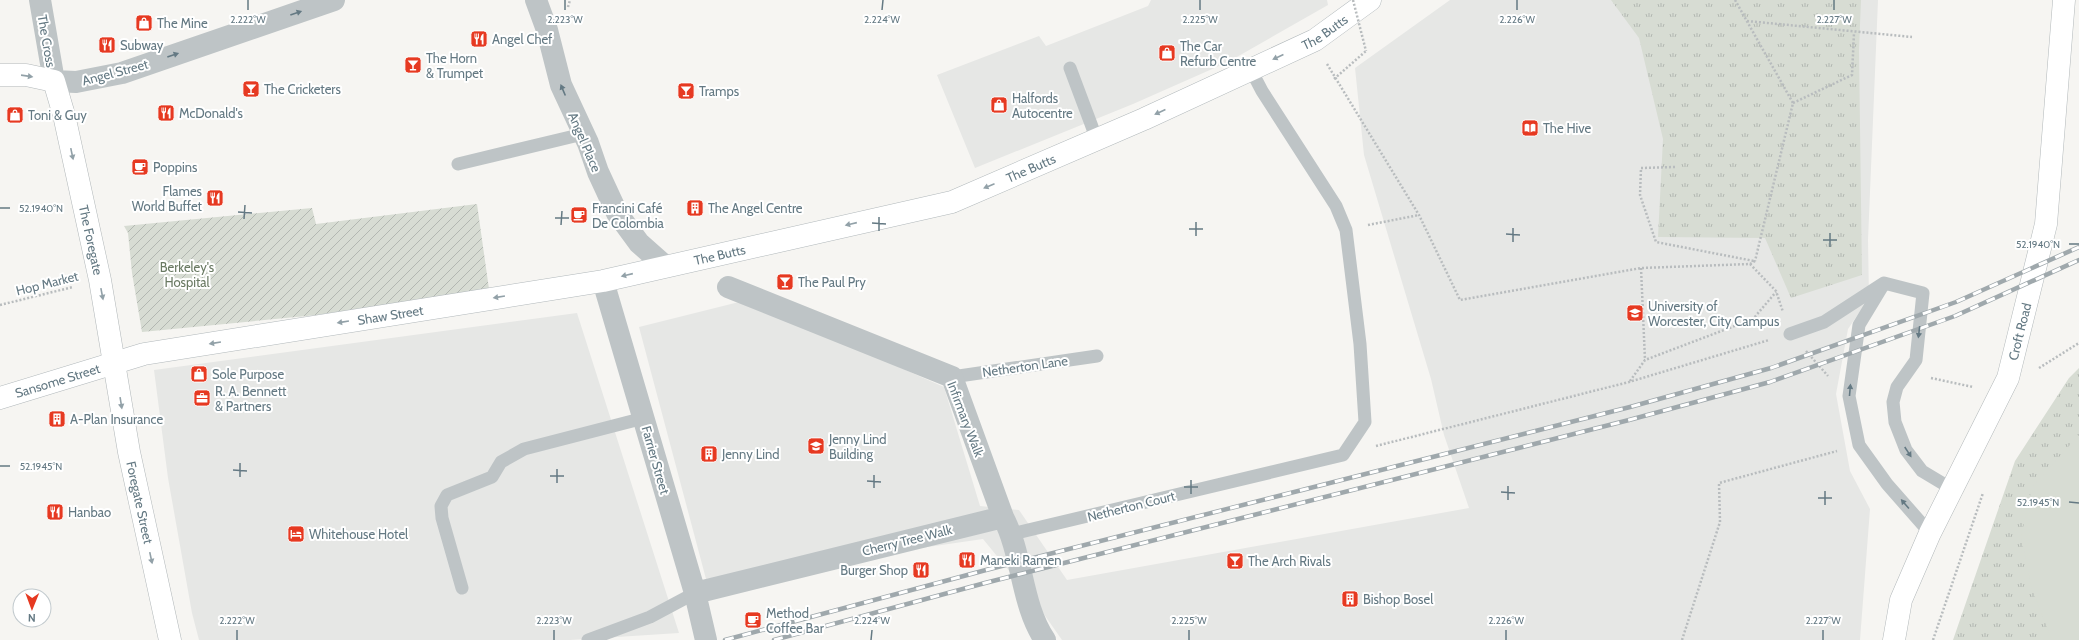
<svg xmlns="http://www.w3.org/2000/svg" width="2079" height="640" viewBox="0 0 2079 640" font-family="Cabin,sans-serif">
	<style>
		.built { fill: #e6e7e5 }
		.grass { fill: url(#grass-tufts) }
		.park { fill: #d7dcd3 }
		.garden { fill: url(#garden-furrows) }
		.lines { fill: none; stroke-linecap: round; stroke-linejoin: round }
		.secondary-casing { stroke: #b1b8bb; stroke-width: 23 }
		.primary-casing { stroke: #b2b8ba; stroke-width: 23 }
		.path { stroke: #b8bcbe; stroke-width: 2.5; stroke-dasharray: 2 2; stroke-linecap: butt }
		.lane { stroke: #bec4c6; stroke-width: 13 }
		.street { stroke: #bec4c6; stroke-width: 22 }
		.secondary { stroke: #fff; stroke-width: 22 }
		.primary { stroke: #fff; stroke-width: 22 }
		.rail-casing { stroke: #9fa8ac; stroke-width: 4.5 }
		.rail { stroke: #fff; stroke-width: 3; stroke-dasharray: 9; stroke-linecap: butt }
		.path-bridge { stroke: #b8bcbe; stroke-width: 2.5; stroke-dasharray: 2 2; stroke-linecap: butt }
		.oneway { fill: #647983 }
		.oneway2 { fill: #92a1a8 }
		.ticks { fill: none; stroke: #647983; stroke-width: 1.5 }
		.labels { text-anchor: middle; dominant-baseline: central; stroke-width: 4; stroke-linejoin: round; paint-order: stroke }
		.poi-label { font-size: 13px; fill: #647983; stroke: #fff; text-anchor: start }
		.street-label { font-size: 13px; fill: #647983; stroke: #fff }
		.park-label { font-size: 13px; fill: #6a7a63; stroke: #fff }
		.ticks-label { font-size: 10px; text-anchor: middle; fill: #647983; stroke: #fff; stroke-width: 4; stroke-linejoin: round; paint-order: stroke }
	</style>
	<defs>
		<pattern id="grass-tufts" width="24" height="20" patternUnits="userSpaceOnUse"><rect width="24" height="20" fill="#d7dcd3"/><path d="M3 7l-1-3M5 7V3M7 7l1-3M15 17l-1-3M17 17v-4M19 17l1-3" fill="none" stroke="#b2b7b1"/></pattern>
		<pattern id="garden-furrows" width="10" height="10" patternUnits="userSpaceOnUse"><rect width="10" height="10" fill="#d7dcd3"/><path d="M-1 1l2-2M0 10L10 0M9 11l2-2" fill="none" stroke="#b2b7b1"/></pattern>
	</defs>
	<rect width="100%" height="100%" fill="#f6f5f2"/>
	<path class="built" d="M1151,0H1327L1328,5L1228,62L1133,104L975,168L937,75L1039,36L1046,46L1148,6Z
		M1450,0H1878L1868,240L1869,298L1848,329L1836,394L1850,471L1870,509L1860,640H1062L1041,610L983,539L706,579L639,327L747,300L944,387L980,506L1019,510L1067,580L1469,508L1444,435L1431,379L1364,155L1355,68Z
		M577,313L679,633L570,640H199L192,613L168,478L154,370Z"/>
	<path class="grass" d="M1611,0H1861L1859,50L1862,275L1791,298L1765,238L1658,237L1663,139L1639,38Z
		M2079,368V640H1953L2015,461L2069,378Z"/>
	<path class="park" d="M2079,435V640H2052L2032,589L2021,537L2032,487Z"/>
	<path class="garden" d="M477,204L489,289L317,315L142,332L132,273L128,233L124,226L312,208L316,224Z"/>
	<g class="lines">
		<g class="secondary-casing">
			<g id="secondary">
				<path id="s1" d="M0,398L144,354L603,281L952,202L1144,119L1315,40L1370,0"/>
			</g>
		</g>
		<g class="primary-casing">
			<g id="primary">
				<path id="s2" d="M0,75H26L54,81L64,115L100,280L129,452L170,640"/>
				<path id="s3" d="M1894,640L1901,600L1930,533L2008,378L2046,224L2064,0"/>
			</g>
		</g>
		<path class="path" d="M1735,0L1793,103L1755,261
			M568,7L570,0
			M1747,21L1912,37
			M1327,64L1419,215L1460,300L1641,268L1750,264L1755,261
			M1334,79L1366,51
			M1793,103L1852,75L1854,33
			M1675,167L1641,168L1640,195L1656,242L1754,261
			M1368,225L1419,215
			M1750,264L1776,291L1783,312
			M1641,268L1645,360
			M0,305L73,287
			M1806,351L1828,376
			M2039,368L2079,343
			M1931,378L1973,387
			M1630,381L1645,360L1753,319L1776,292
			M1376,446L1629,382L1769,340
			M1682,640L1720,522L1719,483L1837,451
			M1933,640L1983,493"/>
		<path class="lane" d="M1070,68L1097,140
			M458,164L583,134
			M1882,287L1859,325L1849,396L1859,445L1887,484L1930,533
			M1790,334L1824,322L1884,283L1923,293L1916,360L1897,387L1893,402L1895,422L1906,450L1922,471L1952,489
			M952,377L1097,356
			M1012,534L1343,455L1365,422L1360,344L1346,230L1336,206L1262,91L1251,70
			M462,588L442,518L441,506L447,495L492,477L501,462L524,449L644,418
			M588,640L650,617L695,593"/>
		<path class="street" d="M40,0L54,81L76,82L122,73L334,0
			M536,0L547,30L561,85L588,143L598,172L617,213L639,243L665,266
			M603,281L695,593L706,640
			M728,287L952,377L1003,517C1023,555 1021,605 1045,640
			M695,593L1003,517"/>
		<use href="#secondary" class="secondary"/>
		<use href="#primary" class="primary"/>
		<g class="rail-casing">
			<path id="rail" d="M725,640L986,570L1630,407L1771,368L1956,302L2079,247
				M774,640L985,583L1629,420L1770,382L1955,316L2079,260"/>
		</g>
		<use href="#rail" class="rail"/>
		<path class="path-bridge" d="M1353,0L1366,51"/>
	</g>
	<defs><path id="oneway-solid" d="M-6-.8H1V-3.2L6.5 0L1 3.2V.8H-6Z"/></defs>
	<g class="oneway">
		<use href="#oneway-solid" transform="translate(296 13) rotate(-19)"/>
		<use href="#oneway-solid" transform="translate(173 55) rotate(-19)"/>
		<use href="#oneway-solid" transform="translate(563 90) rotate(-113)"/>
		<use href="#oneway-solid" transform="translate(1919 332) rotate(97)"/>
		<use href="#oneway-solid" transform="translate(1850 390) rotate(-85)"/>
		<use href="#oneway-solid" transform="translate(1908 452) rotate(57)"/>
		<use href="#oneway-solid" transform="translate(1905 504) rotate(-131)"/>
	</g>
	<g class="oneway2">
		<use href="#oneway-solid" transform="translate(1278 57) rotate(155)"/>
		<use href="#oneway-solid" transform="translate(27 76) rotate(8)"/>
		<use href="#oneway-solid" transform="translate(1160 112) rotate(155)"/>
		<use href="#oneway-solid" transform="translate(72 154) rotate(78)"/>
		<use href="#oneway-solid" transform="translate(989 186) rotate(157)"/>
		<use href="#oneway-solid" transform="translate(851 224) rotate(167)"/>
		<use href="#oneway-solid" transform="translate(627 275) rotate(167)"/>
		<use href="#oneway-solid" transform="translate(102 294) rotate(79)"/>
		<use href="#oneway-solid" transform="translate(499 297) rotate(171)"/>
		<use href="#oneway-solid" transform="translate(343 322) rotate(171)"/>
		<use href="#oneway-solid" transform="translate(215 343) rotate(171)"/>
		<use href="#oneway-solid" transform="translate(121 403) rotate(81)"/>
		<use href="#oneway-solid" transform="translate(151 558) rotate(78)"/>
	</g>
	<path class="ticks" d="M248,10V0M565,10V0M882,10L883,0M1200,10V0M1517,10V0M1834,10V0M0,208H10M238,212L252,213M555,218H569M244,219L245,205M872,223L886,224M561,225L562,211M1189,229H1203M879,231V217M1506,234L1520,235M1196,236V222M1823,240H1837M1513,242V228M2069,244H2079M1830,247V233M0,466H10M233,470L247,471M550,476H564M240,477V463M867,481L881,482M557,483V469M1184,487H1198M874,488V475M1501,492L1515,493M1191,494V480M1818,498H1832M1508,500V486M2069,502L2079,503M1825,505V491M237,640V630M554,640V630M871,640L872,630M1189,640V630M1506,640V630M1823,640V630"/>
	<defs>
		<g id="shop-square" transform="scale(0.9)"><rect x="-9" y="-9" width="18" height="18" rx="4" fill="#e63921" stroke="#fff"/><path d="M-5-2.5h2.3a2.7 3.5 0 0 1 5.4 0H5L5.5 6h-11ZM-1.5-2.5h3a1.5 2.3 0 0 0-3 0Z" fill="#fff"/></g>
		<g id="restaurant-square" transform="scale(0.9)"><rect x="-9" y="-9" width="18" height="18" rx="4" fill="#e63921" stroke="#fff"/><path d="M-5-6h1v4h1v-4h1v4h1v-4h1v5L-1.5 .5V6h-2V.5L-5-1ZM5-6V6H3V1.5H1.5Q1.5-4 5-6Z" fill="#fff"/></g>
		<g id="bar-square" transform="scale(0.9)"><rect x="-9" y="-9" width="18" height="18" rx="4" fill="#e63921" stroke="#fff"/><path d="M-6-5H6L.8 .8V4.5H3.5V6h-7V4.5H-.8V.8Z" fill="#fff"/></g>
		<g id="library-square" transform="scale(0.9)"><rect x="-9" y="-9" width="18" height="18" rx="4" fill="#e63921" stroke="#fff"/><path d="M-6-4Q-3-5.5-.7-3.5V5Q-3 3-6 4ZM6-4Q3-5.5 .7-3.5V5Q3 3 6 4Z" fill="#fff"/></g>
		<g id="cafe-square" transform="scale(0.9)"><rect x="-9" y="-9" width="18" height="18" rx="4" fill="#e63921" stroke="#fff"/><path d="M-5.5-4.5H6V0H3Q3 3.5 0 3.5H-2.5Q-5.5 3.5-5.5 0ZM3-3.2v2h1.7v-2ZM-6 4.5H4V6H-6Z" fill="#fff"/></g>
		<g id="building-square" transform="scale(0.9)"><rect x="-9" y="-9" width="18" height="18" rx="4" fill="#e63921" stroke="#fff"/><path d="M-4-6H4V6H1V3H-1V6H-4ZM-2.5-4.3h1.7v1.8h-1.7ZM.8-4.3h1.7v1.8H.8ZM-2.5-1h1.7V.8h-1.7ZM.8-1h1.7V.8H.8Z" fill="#fff"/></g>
		<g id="university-square" transform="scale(0.9)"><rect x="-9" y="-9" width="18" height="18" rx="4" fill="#e63921" stroke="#fff"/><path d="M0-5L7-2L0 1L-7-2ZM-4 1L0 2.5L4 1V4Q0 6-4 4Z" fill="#fff"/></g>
		<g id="office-square" transform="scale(0.9)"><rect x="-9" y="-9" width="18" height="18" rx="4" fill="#e63921" stroke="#fff"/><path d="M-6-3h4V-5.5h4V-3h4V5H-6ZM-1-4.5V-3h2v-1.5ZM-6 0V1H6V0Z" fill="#fff"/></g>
		<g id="hotel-square" transform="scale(0.9)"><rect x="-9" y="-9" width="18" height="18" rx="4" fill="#e63921" stroke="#fff"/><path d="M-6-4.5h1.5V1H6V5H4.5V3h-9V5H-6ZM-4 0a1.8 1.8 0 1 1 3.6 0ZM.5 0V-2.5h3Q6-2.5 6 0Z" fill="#fff"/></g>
	</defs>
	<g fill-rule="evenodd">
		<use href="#shop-square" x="144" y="23"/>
		<use href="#restaurant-square" x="479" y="39"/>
		<use href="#restaurant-square" x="107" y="45"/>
		<use href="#shop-square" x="1167" y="53"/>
		<use href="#bar-square" x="413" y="65"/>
		<use href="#bar-square" x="251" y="89"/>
		<use href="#bar-square" x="686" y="91"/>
		<use href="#shop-square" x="999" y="105"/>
		<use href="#restaurant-square" x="166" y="113"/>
		<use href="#shop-square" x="15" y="115"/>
		<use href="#library-square" x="1530" y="128"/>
		<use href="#cafe-square" x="140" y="167"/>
		<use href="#restaurant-square" x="215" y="198"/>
		<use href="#building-square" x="695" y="208"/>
		<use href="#cafe-square" x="579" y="215"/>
		<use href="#bar-square" x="785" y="282"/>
		<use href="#university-square" x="1635" y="313"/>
		<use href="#shop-square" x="199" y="374"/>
		<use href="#office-square" x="202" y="398"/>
		<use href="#building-square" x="57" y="419"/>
		<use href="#university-square" x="816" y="446"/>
		<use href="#building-square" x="709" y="454"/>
		<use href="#restaurant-square" x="55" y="512"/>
		<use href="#hotel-square" x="296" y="534"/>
		<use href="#restaurant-square" x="967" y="560"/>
		<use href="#bar-square" x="1235" y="561"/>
		<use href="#restaurant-square" x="921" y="570"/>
		<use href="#building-square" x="1350" y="599"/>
		<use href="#cafe-square" x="753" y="620"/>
	</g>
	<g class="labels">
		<g class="poi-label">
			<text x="157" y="23">The Mine</text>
			<text x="492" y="39">Angel Chef</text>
			<text x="120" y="45">Subway</text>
			<text x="1180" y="46">The Car<tspan x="1180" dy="15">Refurb Centre</tspan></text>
			<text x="426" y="58">The Horn<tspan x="426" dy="15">&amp; Trumpet</tspan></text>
			<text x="264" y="89">The Cricketers</text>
			<text x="699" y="91">Tramps</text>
			<text x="1012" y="98">Halfords<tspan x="1012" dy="15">Autocentre</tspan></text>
			<text x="179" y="113">McDonald's</text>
			<text x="28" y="115">Toni &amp; Guy</text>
			<text x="1543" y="128">The Hive</text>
			<text x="153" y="167">Poppins</text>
			<text x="202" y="191" text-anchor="end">Flames<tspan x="202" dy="15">World Buffet</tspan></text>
			<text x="592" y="208">Francini Café<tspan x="592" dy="15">De Colombia</tspan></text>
			<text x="708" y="208">The Angel Centre</text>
			<text x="798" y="282">The Paul Pry</text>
			<text x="1648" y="306">University of<tspan x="1648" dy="15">Worcester, City Campus</tspan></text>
			<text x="212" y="374">Sole Purpose</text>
			<text x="215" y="391">R. A. Bennett<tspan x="215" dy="15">&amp; Partners</tspan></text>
			<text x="70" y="419">A-Plan Insurance</text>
			<text x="829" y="439">Jenny Lind<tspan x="829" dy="15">Building</tspan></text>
			<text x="722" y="454">Jenny Lind</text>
			<text x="68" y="512">Hanbao</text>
			<text x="309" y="534">Whitehouse Hotel</text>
			<text x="980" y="560">Maneki Ramen</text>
			<text x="1248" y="561">The Arch Rivals</text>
			<text x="908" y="570" text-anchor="end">Burger Shop</text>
			<text x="1363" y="599">Bishop Bosel</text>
			<text x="766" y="613">Method<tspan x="766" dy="15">Coffee Bar</tspan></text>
		</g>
		<g class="street-label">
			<text stroke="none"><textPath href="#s1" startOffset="1383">The Butts</textPath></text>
			<text transform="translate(47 41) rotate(80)">The Cross</text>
			<text transform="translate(115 72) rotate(-15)">Angel Street</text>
			<text transform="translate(585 142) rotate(67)">Angel Place</text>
			<text stroke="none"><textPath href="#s1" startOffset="1059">The Butts</textPath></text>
			<text stroke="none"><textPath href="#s2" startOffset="218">The Foregate</textPath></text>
			<text stroke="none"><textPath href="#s1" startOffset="735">The Butts</textPath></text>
			<text transform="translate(47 283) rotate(-14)">Hop Market</text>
			<text stroke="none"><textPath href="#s1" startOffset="400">Shaw Street</textPath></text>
			<text stroke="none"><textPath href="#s3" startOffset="335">Croft Road</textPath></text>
			<text transform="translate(1025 366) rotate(-8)">Netherton Lane</text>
			<text stroke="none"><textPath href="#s1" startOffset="60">Sansome Street</textPath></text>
			<text transform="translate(966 419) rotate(69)">Infirmary Walk</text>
			<text transform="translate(656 460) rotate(74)">Farrier Street</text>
			<text stroke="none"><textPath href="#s2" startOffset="485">Foregate Street</textPath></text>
			<text transform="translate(1131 506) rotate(-14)">Netherton Court</text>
			<text transform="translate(907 540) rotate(-14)">Cherry Tree Walk</text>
		</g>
		<g class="park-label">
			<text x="187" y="267">Berkeley's<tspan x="187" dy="15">Hospital</tspan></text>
		</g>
	</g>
	<g class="ticks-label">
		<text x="248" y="23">2.222°W</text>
		<text x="565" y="23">2.223°W</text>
		<text x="882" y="23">2.224°W</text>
		<text x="1200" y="23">2.225°W</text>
		<text x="1517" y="23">2.226°W</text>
		<text x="1834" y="23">2.227°W</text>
		<text x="41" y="212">52.1940°N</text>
		<text x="2038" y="248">52.1940°N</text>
		<text x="41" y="470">52.1945°N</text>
		<text x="2038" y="506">52.1945°N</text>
		<text x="237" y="624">2.222°W</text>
		<text x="554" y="624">2.223°W</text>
		<text x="872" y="624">2.224°W</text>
		<text x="1189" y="624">2.225°W</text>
		<text x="1506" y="624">2.226°W</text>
		<text x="1823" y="624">2.227°W</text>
	</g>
	<g transform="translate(32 608) rotate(181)"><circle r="19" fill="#ffffff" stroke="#c1c9cd"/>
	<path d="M0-3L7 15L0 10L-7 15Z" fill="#e63921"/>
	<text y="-6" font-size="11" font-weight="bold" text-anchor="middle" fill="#647983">N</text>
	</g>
</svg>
